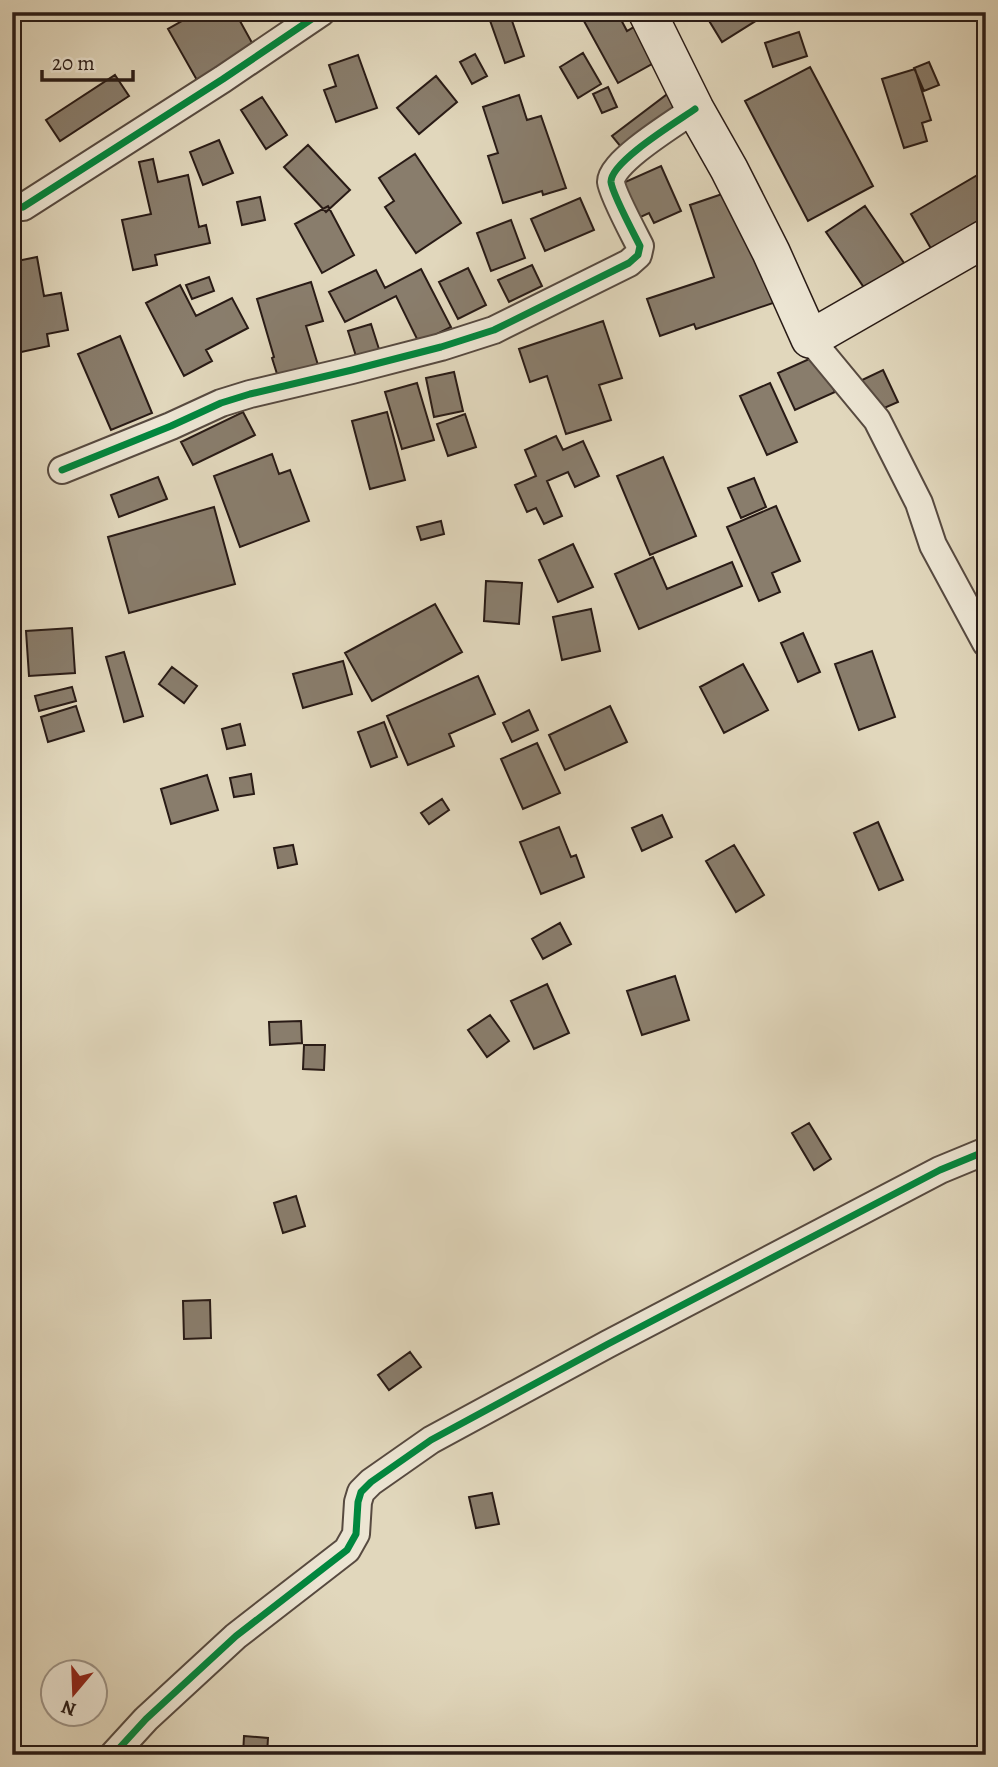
<svg xmlns="http://www.w3.org/2000/svg" width="998" height="1767" viewBox="0 0 998 1767" font-family="Alegreya,serif">
	<style>
		.building { fill: #897d6c; stroke: #291b16; stroke-width: 2 }
		.lines { fill: none; stroke-linecap: round; stroke-linejoin: round }
		.minor-casing { stroke: #574a40; stroke-width: 30 }
		.secondary-casing { stroke: #291b16; stroke-width: 40 }
		.minor { stroke: #ece5d3; stroke-width: 26 }
		.secondary { stroke: #ece5d3; stroke-width: 37 }
		.cycleway-casing { stroke: #ece5d3; stroke-width: 11 }
		.cycleway { stroke: #00873e; stroke-width: 7 }
	</style>
	<rect width="100%" height="100%" fill="#e1d7bc"/>
	<filter id="stains"><feTurbulence type="fractalNoise" baseFrequency=".00286" numOctaves="4"/><feColorMatrix values="0 0 0 0 .2 0 0 0 0 .09 0 0 0 0 .02 0 0 0 .5 -.17"/></filter>
	<radialGradient id="worn" r=".72"><stop offset=".6" stop-color="#630" stop-opacity="0"/><stop offset="1" stop-color="#630" stop-opacity=".3"/></radialGradient>
	<path class="building" d="M198,12H235L256,50L198,82L168,29Z
		M487,12H509L524,56L505,63Z
		M579,12H617L627,31L639,24L659,60L618,83Z
		M719,12H770L722,42L708,19Z
		M799,32L807,56L773,67L765,43Z
		M583,53L601,84L578,98L560,67Z
		M475,54L487,76L472,84L460,62Z
		M358,55L377,108L336,122L324,90L336,86L329,65Z
		M929,62L939,85L924,91L914,68Z
		M810,67L873,186L808,221L745,101Z
		M915,69L931,120L922,123L927,141L904,148L882,79Z
		M115,75L129,96L60,141L46,120Z
		M436,76L457,102L419,134L397,108Z
		M608,87L617,107L602,113L593,94Z
		M670,92L687,115L630,158L612,136Z
		M519,95L527,120L541,116L566,188L543,195L542,191L503,203L488,156L498,153L483,107Z
		M262,97L287,135L266,149L241,110Z
		M219,140L233,173L203,185L190,152Z
		M308,145L350,190L326,212L284,167Z
		M415,154L461,223L416,253L385,207L394,201L379,178Z
		M153,159L158,182L188,175L199,227L206,225L210,243L155,255L157,265L133,270L122,220L151,214L139,162Z
		M661,166L681,211L654,223L649,213L621,226L605,191Z
		M986,170V239L944,271L911,214Z
		M728,192L779,301L696,329L694,324L660,336L647,299L714,277L690,205Z
		M260,197L265,220L242,225L237,202Z
		M580,198L594,230L545,251L531,219Z
		M328,206L354,255L322,273L295,224Z
		M865,206L904,263L865,289L826,232Z
		M511,220L525,258L491,271L477,233Z
		M37,257L44,296L61,293L68,330L47,334L49,346L12,354V262Z
		M532,265L542,286L509,302L498,280Z
		M468,268L486,305L458,319L439,282Z
		M421,269L451,327L419,343L396,296L345,322L329,292L376,270L385,288Z
		M209,277L214,291L192,299L186,285Z
		M311,282L323,321L306,326L318,365L278,377L272,358L274,357L257,299Z
		M180,285L196,316L232,298L248,328L206,350L212,361L184,376L146,303Z
		M603,321L622,378L599,385L611,420L566,434L547,376L530,382L519,349Z
		M371,324L385,368L362,375L348,331Z
		M120,336L152,413L111,430L78,354Z
		M818,355L835,392L795,410L778,373Z
		M883,370L898,402L875,412L860,381Z
		M454,372L463,411L434,417L426,378Z
		M417,383L434,440L402,449L385,392Z
		M770,383L797,442L767,455L740,396Z
		M243,412L255,435L193,465L181,442Z
		M387,412L405,480L370,489L352,421Z
		M465,414L476,447L448,456L437,424Z
		M556,436L563,450L583,441L599,476L575,487L568,472L547,481L562,516L544,524L536,508L527,512L515,485L536,476L525,450Z
		M272,454L279,474L290,470L309,521L240,547L214,476Z
		M663,457L696,536L650,555L617,476Z
		M158,477L167,499L119,517L111,495Z
		M754,478L766,507L741,518L728,488Z
		M776,506L800,561L772,573L780,592L759,601L727,527Z
		M214,507L235,584L129,613L108,537Z
		M441,521L444,534L421,540L417,527Z
		M573,544L593,587L558,602L539,560Z
		M653,557L667,589L732,562L742,586L639,629L615,574Z
		M486,581L522,583L519,624L484,621Z
		M435,604L462,652L372,701L345,653Z
		M591,609L600,651L562,660L553,617Z
		M72,628L75,673L29,676L26,631Z
		M803,633L820,672L798,682L781,643Z
		M872,651L895,717L859,730L835,664Z
		M124,652L143,716L124,722L106,657Z
		M343,661L352,694L303,708L293,674Z
		M743,664L768,710L724,733L700,687Z
		M172,667L197,686L184,703L159,684Z
		M478,676L495,714L449,734L454,746L408,765L387,716Z
		M72,687L76,701L39,711L35,696Z
		M76,706L84,731L48,742L41,717Z
		M610,706L627,742L565,770L549,735Z
		M529,710L538,730L512,742L503,723Z
		M384,722L397,757L371,767L358,732Z
		M240,724L245,745L227,749L222,729Z
		M537,743L560,793L523,809L501,759Z
		M251,774L254,794L234,797L230,778Z
		M207,775L218,810L171,824L161,789Z
		M442,799L449,810L429,824L421,813Z
		M662,815L672,837L642,851L632,828Z
		M878,822L903,880L879,890L854,833Z
		M559,827L571,857L576,855L584,877L541,894L520,842Z
		M293,845L297,864L278,868L274,848Z
		M734,845L764,895L736,912L706,861Z
		M560,923L571,944L543,959L532,939Z
		M675,976L689,1020L642,1035L627,991Z
		M547,984L569,1033L534,1049L511,1001Z
		M490,1015L509,1041L487,1057L468,1030Z
		M301,1021L302,1043L270,1045L269,1022Z
		M304,1045H325L324,1070L303,1069Z
		M809,1123L831,1159L814,1170L792,1133Z
		M296,1196L305,1226L283,1233L274,1203Z
		M210,1300L211,1338L184,1339L183,1301Z
		M410,1352L421,1367L389,1390L378,1375Z
		M492,1493L499,1524L476,1528L469,1497Z
		M244,1736L268,1738L267,1755H243Z"/>
	<g class="lines">
		<g class="minor-casing">
			<path id="minor" d="M23,207L223,79L322,12
				M810,339L877,420L919,503L933,545L986,643
				M62,470L171,426L221,403L250,394L352,370L441,347L494,330L629,263L638,255L640,246C634,234 612,193 611,182C610,162 678,121 695,109
				M113,1755L146,1719L236,1636L347,1550L356,1534L358,1502L361,1492L371,1482L431,1440L608,1344L940,1170L986,1151"/>
		</g>
		<g class="secondary-casing">
			<path id="secondary" d="M647,12L695,109L729,169L771,252L810,339L986,238"/>
		</g>
		<use href="#minor" class="minor"/>
		<use href="#secondary" class="secondary"/>
		<g class="cycleway-casing">
			<path id="cycleway" d="M23,207L223,79L322,12
				M62,470L171,426L221,403L250,394L352,370L441,347L494,330L629,263L638,255L640,246C634,234 612,193 611,182C610,162 678,121 695,109
				M113,1755L146,1719L236,1636L347,1550L356,1534L358,1502L361,1492L371,1482L431,1440L608,1344L940,1170L986,1151"/>
		</g>
		<use href="#cycleway" class="cycleway"/>
	</g>
	<rect width="998" height="1767" fill="none" stroke="#e1d7bc" stroke-width="42"/>
	<rect x="14" y="14" width="970" height="1739" fill="none" stroke="#291b16" stroke-width="3.5"/>
	<rect x="21" y="21" width="956" height="1725" fill="none" stroke="#291b16" stroke-width="2"/>
	<g transform="translate(74 1693) rotate(199)"><circle r="33" fill="#ece5d3" stroke="#9e9487" stroke-width="2"/>
	<path d="M0-5L12 26L0 18L-12 26Z" fill="#8f2418"/>
	<text y="-10" font-size="19" font-weight="bold" text-anchor="middle" fill="#291b16">N</text>
	</g>
	<path d="M42 70v10h91v-10" fill="none" stroke="#291b16" stroke-width="3.5"/>
	<text x="52" y="70" font-size="21" fill="#291b16" stroke="#ece5d3" stroke-width="5" paint-order="stroke">20 m</text>
	<rect width="100%" height="100%" filter="url(#stains)"/>
	<rect width="100%" height="100%" fill="url(#worn)"/>
</svg>
